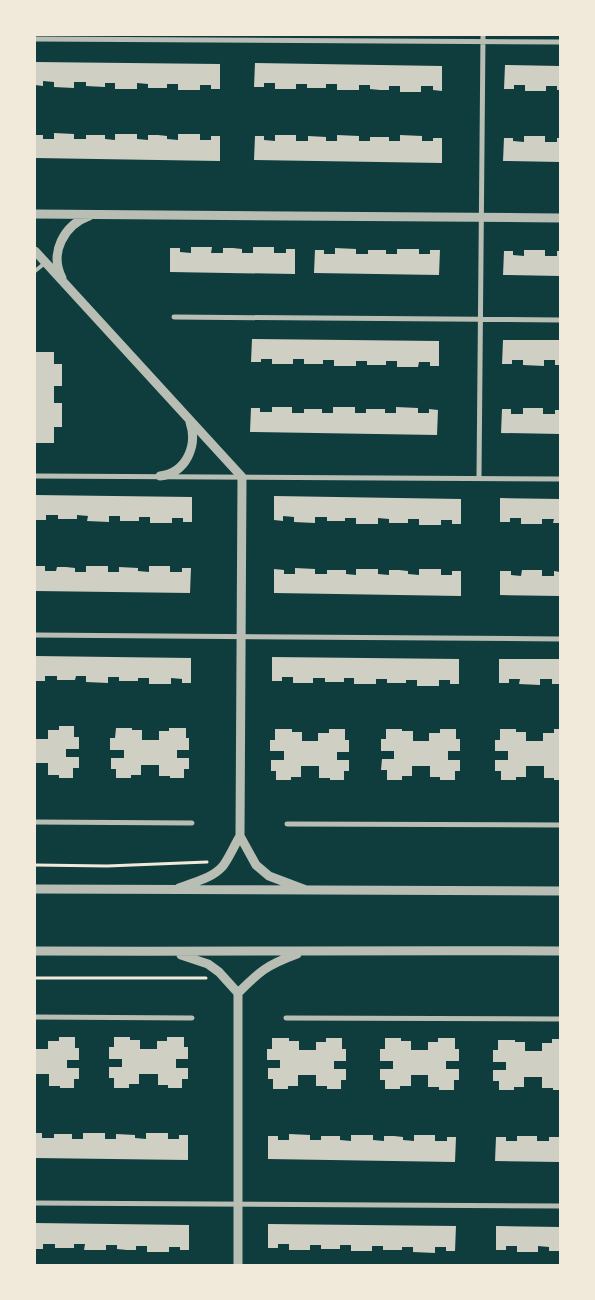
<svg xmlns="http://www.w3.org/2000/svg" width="595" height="1300" viewBox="0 0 595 1300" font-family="'Work Sans',sans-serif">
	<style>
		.building { fill: #cfcfc3 }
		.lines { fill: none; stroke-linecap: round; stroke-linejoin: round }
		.path { stroke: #f1e9da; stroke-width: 3 }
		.service { stroke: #b8beb3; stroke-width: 4 }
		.minor { stroke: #b8beb3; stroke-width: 5 }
		.tertiary { stroke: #b8beb3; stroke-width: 9 }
	</style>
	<rect width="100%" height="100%" fill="#0f3d3e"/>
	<path class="building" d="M35,62L220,64V89H211V85H200V90H178V84H167V88H148V84L137,83V89H115V83H105V87L86,86V82H74V88L54,87V82L43,81V86L35,85Z
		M255,63L442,66V91L433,90V86H421V92H400V86H389V90H380L370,89V85H359V90H337V84H326V88H307V84H296V89H275V83H264V87H254Z
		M505,65L560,66V90H557V86H546V91H525V85H514V89H504Z
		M54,133L74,134V139H86V135H105V139L115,140V134H137V139L148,140V135H158L167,136V139L178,140V134H200V140H211V136H220V161L35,158V135H43V139H54Z
		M275,135H296V141H308V136L326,137V141H337V135L359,136V141H370V137H389V141H400V135L422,136V141H433V138H442V163L254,160L255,136H264V140L275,141Z
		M524,136H545V142H557V138H560V162L503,161L504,138H513V141L524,142Z
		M191,247H212L211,253H223V248H233L242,249V253H253V247H274V253H286V249H295V274L170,272V248H180V252L191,253Z
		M335,248L356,249V254H368V250H386V254H397V249H419V254H430V250H440L439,275L314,273L315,250H324V254H335Z
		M524,250H545V256H557V251H560V276L503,275L504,251H513V255L524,256Z
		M252,339L439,341V366H430V362H419L418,367H397V361H386V365H367V361H356V366H334V360H323V364H304V359H293V364H272V359H261V362H251Z
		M503,340H560V365H555V360H544V366L523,365V360H512V364H502Z
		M35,352H54V364H62V386H54V403H62V427H54V443H35Z
		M272,407H292V413H304V409H322V413H333V407H355V413H366V409H385V413H396V407L418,408V413H429V409L438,410L437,435L250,432L251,408H260V412H272Z
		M523,408H543V414H555V410H560V434L501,433L502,409H511V414H523Z
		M35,495L192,497V522H183V518H172V523H150V517H139V521H120V516H109V522L87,521L88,516L77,515V519H58V515H46V520H35Z
		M274,496L461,499V524H452V520H441V525H419V519H408V523H389V519L378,518V524H356V518H345V521H327V517H315V523L294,522V517L283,516V521L274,520Z
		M500,498L560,499V523H553L554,519H542V524H521V518H510V522H500Z
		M35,566H45V571H56L57,567H66L75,568V572H86V566H108V572H119V567L138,568V571L149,572V566H170V572H182V568H191L190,593L35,591Z
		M295,568L315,569V574H327V570H346V574L356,575V569H378V574L389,575V570H399L408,571V574L419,575V569H441V575H452V571H461V596L274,593V569L284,570V574H295Z
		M522,570H542V576H554V571L560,572V596L500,595V571H511V575L521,576Z
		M35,656L191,658V683H182V679L171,678V684H149V678H138V681H119V677H108V683L86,682V676H76L75,680H57V676H45V681H35Z
		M272,657L459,659V684H450V680H439V686H417V680H406V683H387V679H376V684H354V678H344V682H325V678H313V683H293V677H282V681H272Z
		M499,659H560V684H552V679H540V685L519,684L520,679H509V683H499Z
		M59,726H74V737H79V749H66V757H79V768H73V778H59V775H48V763H35V739H48V730H59Z
		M116,728H132V730H142V740H159V731H169V728H186V738H189V750H177V758H189V769H184V778H170V776H159V765H141V775H131V778H116V769H111V758H124V750H110V738H115Z
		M275,729H292V732H302V741H318V733H329V729H345V740H349V752H337V760H349V771H344V780H330V778H319V766H301V777H291V780H276V771H271V760H284V751H270V740H275Z
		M386,729H402V731H413V741H429V733H440V729H456V739H460V751H448V760H460V771H455V780H440V777H430V766H412V776H402V780H387V770H381L382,759H394V751H381V739H386Z
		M500,729H516V732H526V741H543V733H554V729H560V780H554V778H544V766H526V777H516V780H501V771H495V760H508V751H495V740H500Z
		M59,1037H75V1048H79V1060H67V1068H79V1079H74V1088H60V1086H49V1074H35V1049H48V1041H59Z
		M114,1037H130V1040H140V1049H157V1041H167V1037H184V1047H188V1059H176V1068H188V1079H182V1088H168V1085H158V1074H139V1084H129V1088H114V1078H109V1067H122V1059H109V1047H114Z
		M272,1038H289V1041H299V1050H316V1042H326V1038H342V1049H346V1061H334V1069H346V1080H341V1089H327V1086H316V1075H298V1086H288V1089H273V1079H268V1068H280V1060H267V1049H272Z
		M385,1038H401V1041H411V1050H428V1042H438V1038H455V1049H459V1061H446V1069H459V1080H454V1090H439V1087H428V1075H411V1086H400V1089H385V1080H380V1069H393V1061H380V1049H385Z
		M552,1039H560V1090H553V1088H542V1077H524V1087H514V1090H499V1081H493V1070H506V1062H493V1050H498V1040H515V1042H525V1051H542V1043H552Z
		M35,1133H42V1138H54V1134H72V1139H83V1133H105V1139H116V1134L135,1135V1138L146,1139V1133H168V1139H179V1135H188V1160L35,1158Z
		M289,1134L310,1135V1140H321V1136H340V1140L351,1141V1135H373V1140L384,1141V1136H394L403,1137V1140L414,1141V1135H435V1141H447V1137H456L455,1162L268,1159V1136H278V1140H289Z
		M517,1136H537V1141H549V1137H560V1162L495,1161L496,1137H506V1141H517Z
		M35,1223L189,1225V1250H180V1247H169V1252H147V1246H136V1250H127L117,1249V1245H106V1250H84L85,1244H74V1248H55V1244H43V1249H35Z
		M268,1224L456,1226L455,1251H446V1247H435V1253L413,1252V1247H402V1250H383V1246H372V1251H351V1245H340V1249H321V1245H310V1250H289V1244H278V1248H268Z
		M496,1226L560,1227V1251H549V1247L538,1246V1252H517V1246H506V1250H496Z"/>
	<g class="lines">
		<path class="path" d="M35,865L107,866L207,862
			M35,978H206"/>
		<path class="service" d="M35,271L45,263"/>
		<path class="minor" d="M35,39L560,42
			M174,317L560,320
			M35,476L560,479
			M479,478L483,35
			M35,635L560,639
			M35,822L192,823
			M287,824L560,825
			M35,1017L192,1018
			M286,1018L560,1019
			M35,1203L560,1206"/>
		<path class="tertiary" d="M35,214L560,218
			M35,251L242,477L240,836L256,865L269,876L306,890
			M62,278C49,253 64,225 89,216
			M160,476C186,473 198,446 190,422
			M179,888C193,882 211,879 222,867C227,862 235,844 240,836
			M35,889L560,891
			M35,951C210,952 385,950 560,951
			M181,955L208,964L219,972L238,993V1265
			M238,993C260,971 267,965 297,954"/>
	</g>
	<rect width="595" height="1300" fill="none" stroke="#f1e9da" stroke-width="72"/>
</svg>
